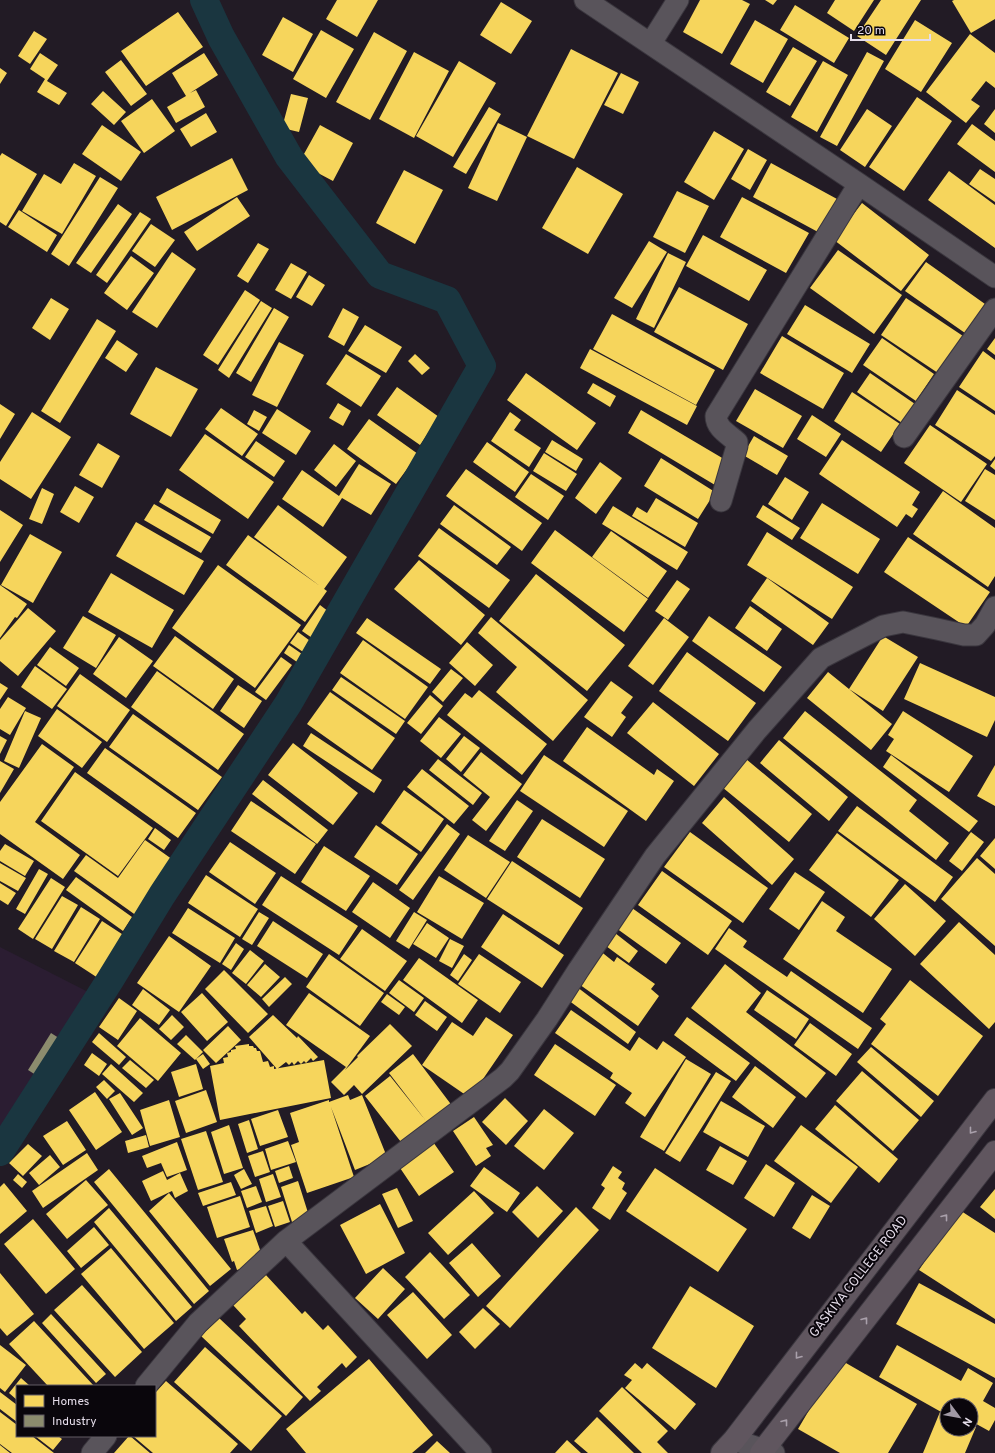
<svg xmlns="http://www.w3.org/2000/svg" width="995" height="1453" viewBox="0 0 995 1453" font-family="Overpass,sans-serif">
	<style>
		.built { fill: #2b1d32 }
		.homes { fill: #f6d55c }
		.industry { fill: #8c8c6e }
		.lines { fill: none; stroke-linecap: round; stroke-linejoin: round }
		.canal { stroke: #1a3640; stroke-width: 28 }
		.street-casing { stroke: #3a363e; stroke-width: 23 }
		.secondary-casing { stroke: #3a363e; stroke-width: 24 }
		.street { stroke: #59545b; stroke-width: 21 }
		.secondary { stroke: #60565f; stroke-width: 22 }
		.oneway { stroke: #a9a0ab }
		.labels { text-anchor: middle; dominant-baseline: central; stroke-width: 4; stroke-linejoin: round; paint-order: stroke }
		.street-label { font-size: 13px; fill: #e5ddea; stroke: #0a060c }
	</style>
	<rect width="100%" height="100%" fill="#221b25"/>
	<path class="built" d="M0,947L96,996L0,1148Z"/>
	<path class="homes" d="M337,0H378L357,37L326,19Z
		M700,0H742L750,4L722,54L683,32Z
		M765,0H777L773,5Z
		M835,0H874L854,31L827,13Z
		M881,0H921L886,55L857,36Z
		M954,0H995V19L971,33L952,1Z
		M501,2L532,21L511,54L480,35Z
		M795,5L849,38L834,63L780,30Z
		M178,12L203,47L146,86L121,51Z
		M283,17L313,34L293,72L262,55Z
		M755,20L788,39L763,83L730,64Z
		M915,20L952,43L921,92L885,69Z
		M321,30L354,49L326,98L293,79Z
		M34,31L47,39L30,64L18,56Z
		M374,32L407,51L370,120L336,102Z
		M970,34L995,53V88L986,81L971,100L980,106L966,123L926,92Z
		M793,47L817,61L790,106L766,92Z
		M571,49L618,73L574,159L527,136Z
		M414,52L449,71L414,138L379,119Z
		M867,52L884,61L837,146L820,137Z
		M40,53L58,65L47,81L67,93L59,105L37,92L45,79L30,69Z
		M204,53L218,75L190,93L196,90L205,107L176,123L167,107L186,96L172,73Z
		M121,60L147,94L131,106L105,72Z
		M459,61L496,83L453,157L416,136Z
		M823,61L848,75L817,132L791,117Z
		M0,68L7,73L0,84Z
		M621,73L639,82L623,114L604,105Z
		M103,91L126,112L114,125L91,104Z
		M291,94L308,98L299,132L282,128Z
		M917,97L952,121L904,191L869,167Z
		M152,99L175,131L144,153L121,121Z
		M489,107L501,114L466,174L453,167Z
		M867,109L892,126L865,167L840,150Z
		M995,109V133L984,124Z
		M206,113L217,132L191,147L180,129Z
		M498,123L527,137L497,201L468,188Z
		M972,124L995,141V172L957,144Z
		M102,125L141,152L121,181L82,154Z
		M320,125L353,143L333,181L299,163Z
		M714,131L744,149L714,200L684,182Z
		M748,149L767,160L750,190L731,179Z
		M2,153L37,174L6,226L0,222V156Z
		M232,158L248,190L172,230L156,197Z
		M74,163L96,176L62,234L22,211L44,174L61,184Z
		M771,163L837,199L818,232L753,197Z
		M577,167L623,194L588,254L542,228Z
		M980,169L995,179V202L969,184Z
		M404,170L443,190L415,244L376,223Z
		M949,171L995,205V248L928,200Z
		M100,177L118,188L69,266L51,254Z
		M677,191L709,206L685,253L653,237Z
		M237,197L250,216L197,251L184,232Z
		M742,197L809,233L786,273L720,237Z
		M862,203L929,255L901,291L834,240Z
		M118,204L132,214L91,273L76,263Z
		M19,210L57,235L47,252L8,227Z
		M140,212L151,219L107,283L96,275Z
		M151,224L175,240L155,267L132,251Z
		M703,235L767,270L749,301L686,266Z
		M649,241L667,252L632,308L614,298Z
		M258,243L269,249L248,283L237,276Z
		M838,250L902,295L874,334L810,288Z
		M172,252L196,269L157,328L132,312Z
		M668,253L686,262L654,328L636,319Z
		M131,256L154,273L127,310L104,293Z
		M926,262L985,304L965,333L905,291Z
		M291,263L307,272L291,299L275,290Z
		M309,275L325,285L312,306L296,297Z
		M679,287L748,324L723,370L654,332Z
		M245,290L260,300L218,365L203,355Z
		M51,298L69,309L50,340L32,328Z
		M906,298L966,338L941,375L881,335Z
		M261,301L272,308L229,378L218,370Z
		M805,305L870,344L852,373L787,334Z
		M274,308L289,317L251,382L236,373Z
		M343,308L359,317L344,346L328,337Z
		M612,314L715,370L696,405L593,349Z
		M97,319L116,331L60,423L41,411Z
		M365,325L402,347L386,373L348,351Z
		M782,336L844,373L823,409L760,373Z
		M882,338L934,374L916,401L863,365Z
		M995,338V355L987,349Z
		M117,340L138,354L126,372L105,358Z
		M279,342L304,355L277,407L252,395Z
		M590,349L697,406L687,425L580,368Z
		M983,351L995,360V411L959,387Z
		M346,354L381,376L361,407L326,384Z
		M415,354L430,368L422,375L408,361Z
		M156,367L198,389L171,437L130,414Z
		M526,373L596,423L577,450L507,400Z
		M870,373L915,404L902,423L857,392Z
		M593,383L616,396L610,407L587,393Z
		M397,387L439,417L420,445L377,415Z
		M755,389L802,416L783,448L736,421Z
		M957,390L995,415V456L991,461L935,425Z
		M852,392L900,424L881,452L834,421Z
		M338,403L351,411L343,426L329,418Z
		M0,404L15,414L0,439Z
		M221,408L258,434L242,456L205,429Z
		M277,409L311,431L296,455L262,433Z
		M254,410L267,417L259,431L247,424Z
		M641,410L729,462L715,485L628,433Z
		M32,412L71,437L31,499L0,479V462Z
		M510,412L521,420L514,430L541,448L529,467L491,441Z
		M812,415L841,434L826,457L797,439Z
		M369,419L418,454L396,484L347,449Z
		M930,425L987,464L961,502L904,463Z
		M205,434L274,482L248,519L179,470Z
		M754,436L788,456L777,475L743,455Z
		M552,440L583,459L576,471L545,452Z
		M842,440L920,492L912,505L918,509L912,518L906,514L897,527L819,474Z
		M256,441L285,461L274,477L245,457Z
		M487,442L529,472L515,492L473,462Z
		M98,443L120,456L102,488L79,475Z
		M334,444L356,461L336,487L314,470Z
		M544,453L577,474L566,491L533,471Z
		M661,458L715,492L698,519L644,486Z
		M995,459V470L990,466Z
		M600,462L622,478L596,514L575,498Z
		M359,464L391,484L371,515L342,498L323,527L282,499L302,470L339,496Z
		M466,469L542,523L522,551L446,496Z
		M985,469L995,475V520L965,501Z
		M531,474L564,496L548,520L515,497Z
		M785,477L809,492L792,520L768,504Z
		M75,486L94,497L79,523L60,512Z
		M42,488L54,494L42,524L29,519Z
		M167,488L221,520L213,534L159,502Z
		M943,491L995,528V576L988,587L913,534Z
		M656,498L698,523L685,547L632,516L637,507L647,513Z
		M822,503L880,539L858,574L800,538Z
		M154,504L211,537L201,553L144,520Z
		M278,505L347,557L324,589L254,537Z
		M454,505L511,547L497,565L440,524Z
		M763,505L800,528L792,540L756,517Z
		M613,506L688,552L677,570L602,524Z
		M0,510L23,525L0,562Z
		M136,522L204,561L184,595L116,556Z
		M439,528L510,580L489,608L418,556Z
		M555,530L648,599L624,632L531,563Z
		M611,531L667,571L648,598L592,557Z
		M767,532L853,587L832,619L747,565Z
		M30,534L62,552L33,603L1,585Z
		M248,535L327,591L305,622L226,565Z
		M908,537L990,592L966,627L884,572Z
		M419,560L485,615L461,645L394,589Z
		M218,565L301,625L255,688L172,628Z
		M111,573L174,610L152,648L88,612Z
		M536,574L625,645L587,691L499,621Z
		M767,578L829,623L813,645L751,601Z
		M677,580L690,589L668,620L655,611Z
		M0,585L27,604L17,618L15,617L0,638Z
		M320,605L333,615L315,640L302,631Z
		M750,606L782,629L767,651L735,628Z
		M28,608L56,631L18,676L0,661V640Z
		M83,616L116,635L96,668L63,648Z
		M709,616L782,667L764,692L692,641Z
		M491,617L588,700L553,741L496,692L517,667L478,633Z
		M367,618L441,669L430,684L356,633Z
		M664,618L689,637L653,685L628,666Z
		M298,632L313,643L306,654L290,643Z
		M175,636L234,679L213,709L153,666Z
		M883,636L918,657L883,711L849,689L892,724L871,750L807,698L828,672L849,689Z
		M119,637L153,661L126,698L93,674Z
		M363,640L428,687L405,719L340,673Z
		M467,642L493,665L475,686L449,663Z
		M289,645L302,654L297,662L284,653Z
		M50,647L79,668L66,686L37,665Z
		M687,652L756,703L728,741L659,691Z
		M281,657L292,665L266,700L255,692Z
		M920,663L995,697V720L987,737L904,699Z
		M35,666L67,689L52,709L21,687Z
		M451,669L463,678L443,702L432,692Z
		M157,671L244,734L218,770L131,707Z
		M80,674L130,710L107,742L57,706Z
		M341,677L405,721L396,734L332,690Z
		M611,681L633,697L621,713L626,717L612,737L584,717Z
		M0,683L8,688L0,700Z
		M238,685L262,701L244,728L220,711Z
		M479,690L547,744L522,775L447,715L465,693L472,698Z
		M330,692L395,738L372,770L307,724Z
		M430,695L443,706L421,734L407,723Z
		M8,697L26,708L10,735L0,729V709Z
		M653,702L719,754L694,786L627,733Z
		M57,709L102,742L82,768L38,736Z
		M25,711L41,718L19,768L4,761Z
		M805,711L917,800L909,811L949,843L936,860L783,738Z
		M903,711L973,756L949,792L886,751L894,739L888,735Z
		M133,714L222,777L198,810L109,747Z
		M439,717L461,734L441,758L420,741Z
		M587,727L654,775L657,769L674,781L646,821L563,761Z
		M311,733L382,780L374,793L303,746Z
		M0,736L7,740L0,754Z
		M464,736L480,748L461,772L446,759Z
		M779,740L848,797L829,821L760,763Z
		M293,743L358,793L333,825L268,775Z
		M42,744L74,767L35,822L80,855L63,879L0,834V802Z
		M105,748L196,813L178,838L87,773Z
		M481,752L522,784L486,831L472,820L490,797L463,775Z
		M544,755L628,811L604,847L520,791Z
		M891,755L978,821L969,832L883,767Z
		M438,759L482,793L473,805L429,770Z
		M746,759L812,814L789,842L722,787Z
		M0,761L14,769L0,793Z
		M995,765V806L977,796Z
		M422,769L469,806L454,824L407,787Z
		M75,772L153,828L118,876L41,821Z
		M263,780L328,830L317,844L252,794Z
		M404,790L444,819L421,852L381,823Z
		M724,797L794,859L772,885L702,823Z
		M517,800L533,811L505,851L489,841Z
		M251,801L316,844L295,874L231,831Z
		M857,806L953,877L935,902L838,831Z
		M542,819L605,859L580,898L517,857Z
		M447,824L460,834L413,900L399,890Z
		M376,825L418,854L397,885L354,857Z
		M155,828L171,840L164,850L148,839Z
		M690,832L768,888L743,923L664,867Z
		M971,832L984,842L962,871L949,861Z
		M837,833L899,880L871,917L809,870Z
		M468,835L510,862L486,898L444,870Z
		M995,838V869L980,856Z
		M145,840L176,862L137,916L74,871L86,855L118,878Z
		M230,842L276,873L255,904L209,872Z
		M5,844L34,861L25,876L0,861V851Z
		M324,846L370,876L346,911L301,882Z
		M977,858L995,874V946L941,899Z
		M512,861L583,908L559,945L487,899Z
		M0,863L26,878L18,891L0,881Z
		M39,869L48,874L25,914L16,909Z
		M662,871L732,921L708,955L638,905Z
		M795,872L825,892L799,930L769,909Z
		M206,875L258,909L240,937L188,903Z
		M281,876L358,926L339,955L262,905Z
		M439,876L484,903L462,939L417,912Z
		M76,877L132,917L123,931L66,890Z
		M51,878L65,887L33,939L18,929Z
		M373,882L410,908L390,938L352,912Z
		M0,883L16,893L8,905L0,900Z
		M905,884L946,921L915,956L874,919Z
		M62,896L78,905L52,949L35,939Z
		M822,901L845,917L836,931L892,969L863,1013L783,959Z
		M81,907L100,919L74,962L54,951Z
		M188,908L235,938L220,963L172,933Z
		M632,908L681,943L666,964L616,928Z
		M259,912L269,918L252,945L242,939Z
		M414,912L427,920L409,949L396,941Z
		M503,914L564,955L542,988L481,947Z
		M102,921L125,936L98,978L75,963Z
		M273,921L323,954L307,978L257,946Z
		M959,922L995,955V1022L989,1029L920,964Z
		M427,923L449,938L436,958L413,944Z
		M729,928L747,941L743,947L787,977L791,971L872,1028L858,1049L715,949Z
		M362,929L407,961L385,991L340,959Z
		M615,933L638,951L629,963L606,946Z
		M169,936L211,966L179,1012L137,983Z
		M450,939L464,946L452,968L439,961Z
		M236,943L244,949L231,970L222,964Z
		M250,950L264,961L246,984L232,973Z
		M599,950L614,962L617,957L655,984L651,989L659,996L638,1026L576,982Z
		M329,954L384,993L360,1026L306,987Z
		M464,954L472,960L458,981L450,975Z
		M479,954L521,982L500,1013L458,984Z
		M419,958L478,1000L462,1023L403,980Z
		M265,964L280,977L261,997L247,985Z
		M725,964L761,993L746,1012L826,1073L806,1098L691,1008Z
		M224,970L268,1014L248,1033L205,989Z
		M285,977L292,984L269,1007L262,999Z
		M399,980L424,998L414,1012L389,993Z
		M910,980L983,1036L938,1096L871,1044L886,1024L880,1019Z
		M577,987L636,1032L628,1044L568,1000Z
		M143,989L170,1010L159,1025L132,1005Z
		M767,990L809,1019L796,1039L754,1010Z
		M202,993L228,1022L207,1041L181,1012Z
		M309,993L370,1036L345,1070L358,1057L357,1056L390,1024L412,1046L362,1094L354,1085L344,1095L331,1082L346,1067L286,1025Z
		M387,994L405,1007L399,1015L381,1002Z
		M119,998L137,1011L118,1040L99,1027Z
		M425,1001L447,1017L437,1031L415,1015Z
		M571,1010L630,1051L639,1037L657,1050L663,1041L686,1057L645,1117L625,1103L632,1093L610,1078L613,1073L555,1033Z
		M172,1015L184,1027L171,1040L159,1029Z
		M273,1015L297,1038L298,1036L318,1057L313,1061L311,1058L306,1063L304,1061L301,1064L298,1061L294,1065L292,1062L289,1065L286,1062L277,1069L249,1037Z
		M486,1017L513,1035L470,1098L422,1065L452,1022L473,1036Z
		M687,1017L750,1063L736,1081L674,1035Z
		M140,1018L181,1053L158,1081L117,1046Z
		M810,1023L852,1054L836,1076L794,1045Z
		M228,1026L241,1040L216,1063L203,1050Z
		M99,1033L126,1057L119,1065L92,1042Z
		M186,1035L203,1052L195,1060L177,1044Z
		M249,1044V1046H253L254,1048H256L257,1051H260L263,1062L268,1061L270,1067L274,1066V1069L324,1060L331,1098L220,1120L210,1066L224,1063L223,1058L228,1057L227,1053L231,1052V1050L236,1049L235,1046Z
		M555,1044L616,1085L595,1116L534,1075Z
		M871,1047L934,1101L921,1117L857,1062Z
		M92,1053L107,1064L99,1076L84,1065Z
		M203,1054L210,1064L203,1069L196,1059Z
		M413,1054L453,1107L429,1125L427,1122L401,1142L365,1096L390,1076L426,1121L389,1073Z
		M686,1059L711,1074L664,1151L640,1137Z
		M130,1060L154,1080L146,1088L122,1068Z
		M111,1064L143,1093L134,1102L102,1074Z
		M196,1064L203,1089L179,1097L171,1072Z
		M755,1066L796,1097L773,1128L732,1097Z
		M862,1071L919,1120L893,1151L836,1101Z
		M716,1072L731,1081L680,1162L665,1153Z
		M104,1080L115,1091L107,1099L96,1087Z
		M206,1090L217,1122L186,1133L175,1101Z
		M95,1092L122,1132L96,1150L69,1110Z
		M120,1093L143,1128L132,1135L109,1099Z
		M348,1095L350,1100L362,1095L387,1157L355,1170L331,1107L354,1177L307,1193L291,1145L299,1142L290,1113L329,1100V1102Z
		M505,1098L528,1121L506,1145L482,1122Z
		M169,1100L180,1137L150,1146L140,1110Z
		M721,1101L765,1126L748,1157L703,1132Z
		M835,1105L898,1159L879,1183L815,1129Z
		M544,1109L574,1133L544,1170L514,1146Z
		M278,1110L288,1137L260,1146L251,1119Z
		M474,1117L493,1145L486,1148L491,1156L476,1166L453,1131Z
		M249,1120L258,1149L247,1153L238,1124Z
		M67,1121L86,1150L63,1165L43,1136Z
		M229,1125L243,1168L224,1174L211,1132Z
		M801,1125L858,1167L831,1203L774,1161Z
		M206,1131L223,1182L198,1190L181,1139Z
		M146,1135L149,1147L128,1153L125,1141Z
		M431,1139L454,1172L419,1196L396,1162Z
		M288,1141L296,1162L271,1170L265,1149Z
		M177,1142L187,1170L167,1177L161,1163L147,1168L142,1156Z
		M28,1144L42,1156L23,1176L9,1163Z
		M720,1146L747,1161L733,1185L706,1170Z
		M263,1151L270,1172L255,1177L248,1156Z
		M87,1153L98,1170L43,1208L32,1191Z
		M50,1155L60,1167L39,1185L29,1173Z
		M766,1164L795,1183L774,1217L744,1198Z
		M289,1166L293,1178L279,1183L275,1171Z
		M613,1166L622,1172L618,1178L625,1183L622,1189L627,1193L610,1220L592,1208L605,1188L601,1185Z
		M484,1167L520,1193L507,1212L470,1186Z
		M655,1168L747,1229L718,1272L626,1211Z
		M109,1169L209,1291L194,1304L94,1182Z
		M244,1169L252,1184L241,1189L234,1175Z
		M163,1171L167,1180L180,1173L188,1191L175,1198L172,1191L151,1201L142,1181Z
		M18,1174L27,1182L22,1188L13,1180Z
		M273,1174L281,1197L266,1202L259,1179Z
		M86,1180L108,1205L67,1239L46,1214Z
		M298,1181L309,1216L292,1222L281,1187Z
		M231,1182L236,1195L203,1206L198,1193Z
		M4,1183L27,1211L0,1234V1187Z
		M256,1186L262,1202L247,1208L241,1191Z
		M537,1186L563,1211L538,1238L512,1212Z
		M397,1188L413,1221L398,1228L382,1194Z
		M995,1189V1219L980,1207Z
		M474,1191L494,1213L448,1255L428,1233Z
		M169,1193L231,1269L210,1286L149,1211Z
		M812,1195L830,1206L810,1239L792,1228Z
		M240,1196L250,1227L217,1238L207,1207Z
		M283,1201L290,1222L275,1227L268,1206Z
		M380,1204L405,1253L366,1274L340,1225Z
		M266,1206L273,1226L256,1233L249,1211Z
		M576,1207L599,1230L510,1328L486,1306Z
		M109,1208L192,1307L176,1321L94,1222Z
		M958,1209L995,1233V1319L919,1270Z
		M33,1219L75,1269L46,1294L4,1244Z
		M94,1227L109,1245L81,1268L67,1251Z
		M253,1230L264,1261L237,1270L234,1261L232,1262L224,1239Z
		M472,1243L501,1276L478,1297L449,1263Z
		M111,1248L174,1323L144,1349L81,1274Z
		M430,1252L470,1295L444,1319L405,1277Z
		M383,1268L405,1289L378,1319L355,1298Z
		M0,1273L34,1314L7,1336L0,1328Z
		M265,1274L302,1314L305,1311L323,1330L328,1325L357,1357L346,1368L342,1363L317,1387L321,1391L310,1401L239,1326L246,1319L233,1305Z
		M919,1283L995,1324V1378L896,1324Z
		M82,1285L142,1352L115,1377L54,1310Z
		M690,1286L754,1326L716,1388L652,1348Z
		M413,1292L452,1335L427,1359L387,1315Z
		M483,1308L500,1324L475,1349L459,1332Z
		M51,1314L106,1374L96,1383L42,1323Z
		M219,1318L303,1397L286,1416L201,1336Z
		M34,1321L94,1386H48L9,1344Z
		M0,1345L26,1365L5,1392L0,1388Z
		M897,1345L961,1381L968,1368L993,1383L983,1401L995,1408V1420L989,1431L971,1421V1405H947V1411L945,1410L943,1413L879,1377Z
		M205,1347L282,1416L251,1451L174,1382Z
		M369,1359L433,1435L412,1453H306L286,1429Z
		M839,1359L917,1404L888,1453H840L798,1429Z
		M635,1363L642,1369L647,1363L696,1404L675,1430L625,1388L632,1380L624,1375Z
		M21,1378L30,1386H17V1400L9,1393Z
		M166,1381L238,1444L230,1453H153L133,1436H155V1393Z
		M622,1387L668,1431L657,1442L668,1453H642L599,1411Z
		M0,1392L17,1405V1422L0,1409Z
		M0,1412L17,1425V1436H32L54,1453H12L0,1444Z
		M940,1412L947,1415V1429H971V1425L976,1427L965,1453H923Z
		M597,1417L634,1453H588L574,1441Z
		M35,1436H58L62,1439L53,1450Z
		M129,1436H130L150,1453H114Z
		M567,1440L581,1453H555Z
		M437,1441L450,1453H425Z
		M0,1445L10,1453H0Z"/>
	<path class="industry" d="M51,1033L65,1042L42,1079L28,1070Z"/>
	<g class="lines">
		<path class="canal" d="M0,1152L110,980L162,895L288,704L482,366L447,300L380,275L289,157L221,37L204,0"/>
		<g class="street-casing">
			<path id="street" d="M585,0L859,184L995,277
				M651,43L678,0
				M904,437L995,309
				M721,501L737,446V442C728,434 716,428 716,416L859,184
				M286,1241L481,1453
				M146,1386L198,1323L286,1241L503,1078L510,1071L547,1019L579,969L655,856L757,730L821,658L883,626L903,622L937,629L964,635H976L985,625L995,607
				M734,1440L774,1453
				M92,1453L106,1436"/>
		</g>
		<g class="secondary-casing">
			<path id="secondary" d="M722,1453L734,1440L995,1100
				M761,1453L995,1152"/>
		</g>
		<use href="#street" class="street"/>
		<use href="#secondary" class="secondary"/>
	</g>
	<defs><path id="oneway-chevron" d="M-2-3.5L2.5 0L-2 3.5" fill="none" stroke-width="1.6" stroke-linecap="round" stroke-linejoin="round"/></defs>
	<g class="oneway">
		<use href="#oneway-chevron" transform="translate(972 1131) rotate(128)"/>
		<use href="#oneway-chevron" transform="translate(945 1217) rotate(-52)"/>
		<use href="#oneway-chevron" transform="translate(865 1320) rotate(-52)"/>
		<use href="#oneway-chevron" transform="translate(798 1356) rotate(128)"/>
		<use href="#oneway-chevron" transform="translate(785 1422) rotate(-52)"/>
	</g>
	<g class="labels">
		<g class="street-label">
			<text transform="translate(859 1277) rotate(-52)">GASKIYA COLLEGE ROAD</text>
		</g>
	</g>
	<rect x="16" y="1385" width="140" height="52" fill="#0a060c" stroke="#625c65"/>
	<rect x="24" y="1395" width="20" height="12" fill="#f6d55c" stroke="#625c65"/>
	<text x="52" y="1405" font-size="12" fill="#e5ddea">Homes</text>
	<rect x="24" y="1415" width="20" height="12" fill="#8c8c6e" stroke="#625c65"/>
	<text x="52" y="1425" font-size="12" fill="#e5ddea">Industry</text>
	<g transform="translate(959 1417) rotate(122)"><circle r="19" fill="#0a060c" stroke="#625c65"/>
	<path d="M0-3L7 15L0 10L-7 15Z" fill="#a199a5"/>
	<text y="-6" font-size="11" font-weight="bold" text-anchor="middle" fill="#e5ddea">N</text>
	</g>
	<path d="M851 34v6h79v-6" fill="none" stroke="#e5ddea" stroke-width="2"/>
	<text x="857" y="34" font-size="12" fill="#e5ddea" stroke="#0a060c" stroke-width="3" paint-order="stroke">20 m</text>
</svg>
